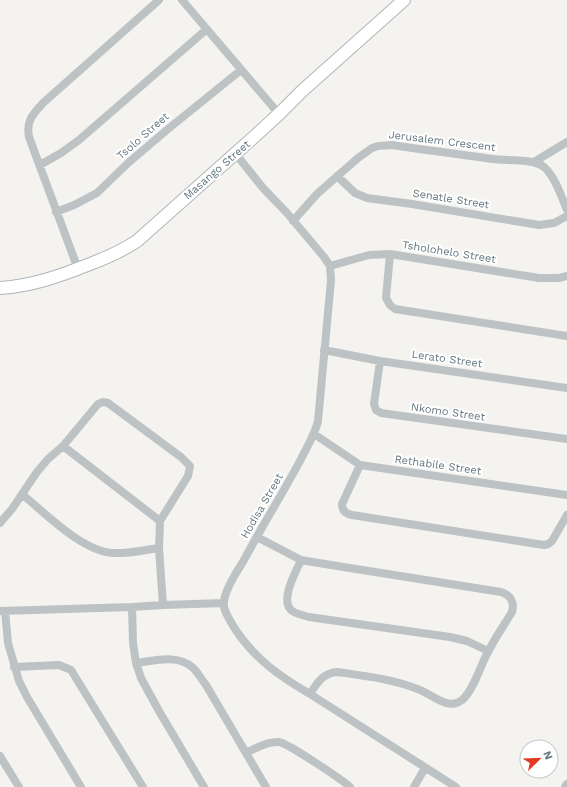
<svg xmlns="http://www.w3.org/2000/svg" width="567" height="787" viewBox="0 0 567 787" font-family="'Work Sans',sans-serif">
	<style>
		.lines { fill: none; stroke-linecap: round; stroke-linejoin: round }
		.secondary-casing { stroke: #afb6b9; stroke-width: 14 }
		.street { stroke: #bdc2c4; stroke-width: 8 }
		.secondary { stroke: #fff; stroke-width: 12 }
		.labels { text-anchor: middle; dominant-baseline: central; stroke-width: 4; stroke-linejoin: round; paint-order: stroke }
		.street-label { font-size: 11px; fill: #637780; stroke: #fff }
	</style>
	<rect width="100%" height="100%" fill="#f4f3ef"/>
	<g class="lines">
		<g class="secondary-casing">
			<path id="secondary" d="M0,288C32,286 60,276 90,264C106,258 122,251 137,241L255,136L279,114L302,91L404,0"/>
		</g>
		<path class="street" d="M182,0L279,114
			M235,153L263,188L287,213L324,257L330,266L331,280L318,421C315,434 307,447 301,459C283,493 262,526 244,560C237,572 222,593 224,607C226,615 231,622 235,629C255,659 279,676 310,694L456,787
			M534,162L567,142
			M40,165L61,153L79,140L207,29
			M337,176L355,193L367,198L412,204L539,225L554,223L567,216
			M56,212L74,205L97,193L128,163L168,129L241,70
			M293,221L317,194L358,158L372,148L378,146L392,145C425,150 459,154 493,159C507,161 532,158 544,167C555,176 562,198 567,210
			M390,254L386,298L390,305L395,309L567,336
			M330,266L369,255L390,254L539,278H559L567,276
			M78,269L29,137C26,121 32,115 43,103L159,0
			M324,350L380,361L567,388
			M380,361L374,404L376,410L381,413L567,439
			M314,434L360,465L567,495
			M63,446L160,521
			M360,465L342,504C342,511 346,514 352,515L544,545L548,544L552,541L567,515
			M23,495C46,514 82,551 113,553C128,554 144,550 159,548
			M0,523L12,509L37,472L48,459L63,446L98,404L103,402L108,403L181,457L190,466L188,476L160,521L159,548L163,605
			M257,537L301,560L331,565L501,592C510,595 515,602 512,612C504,625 495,638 488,652C481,664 473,692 462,700C449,711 433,695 420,690C394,679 365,676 337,672C323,673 317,683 310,694
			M301,560C296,572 280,599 291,610C295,614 303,615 309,617L450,637L467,641L488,651
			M132,607L133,643L136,663L141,678L159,711L204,787
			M0,611L132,607L163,605L224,603
			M5,611L8,643L19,681L27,697L81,787
			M136,663C154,661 177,654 192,667C198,672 201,679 206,685L266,787
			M14,667L59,665L71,670L143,787
			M246,753C255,748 268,741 279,742C289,744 341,779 350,787
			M0,756L19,787
			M414,787L425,768
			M565,787L567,784"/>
		<use href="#secondary" class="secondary"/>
	</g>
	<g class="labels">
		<g class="street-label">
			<text transform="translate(143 136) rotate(-41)">Tsolo Street</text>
			<text transform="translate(442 141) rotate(7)">Jerusalem Crescent</text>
			<text transform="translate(217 170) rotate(-41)">Masango Street</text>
			<text transform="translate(451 199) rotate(9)">Senatle Street</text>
			<text transform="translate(449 252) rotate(9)">Tsholohelo Street</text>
			<text transform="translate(447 359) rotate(8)">Lerato Street</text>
			<text transform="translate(448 412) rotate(8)">Nkomo Street</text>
			<text transform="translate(438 465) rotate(8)">Rethabile Street</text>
			<text transform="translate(262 506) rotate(-60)">Hodisa Street</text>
		</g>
	</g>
	<g transform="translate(539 759) rotate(67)"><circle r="19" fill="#ffffff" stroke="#c1c9cc"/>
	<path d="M0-3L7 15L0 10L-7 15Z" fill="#e13a22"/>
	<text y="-6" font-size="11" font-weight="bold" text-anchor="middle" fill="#637780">N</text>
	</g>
</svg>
